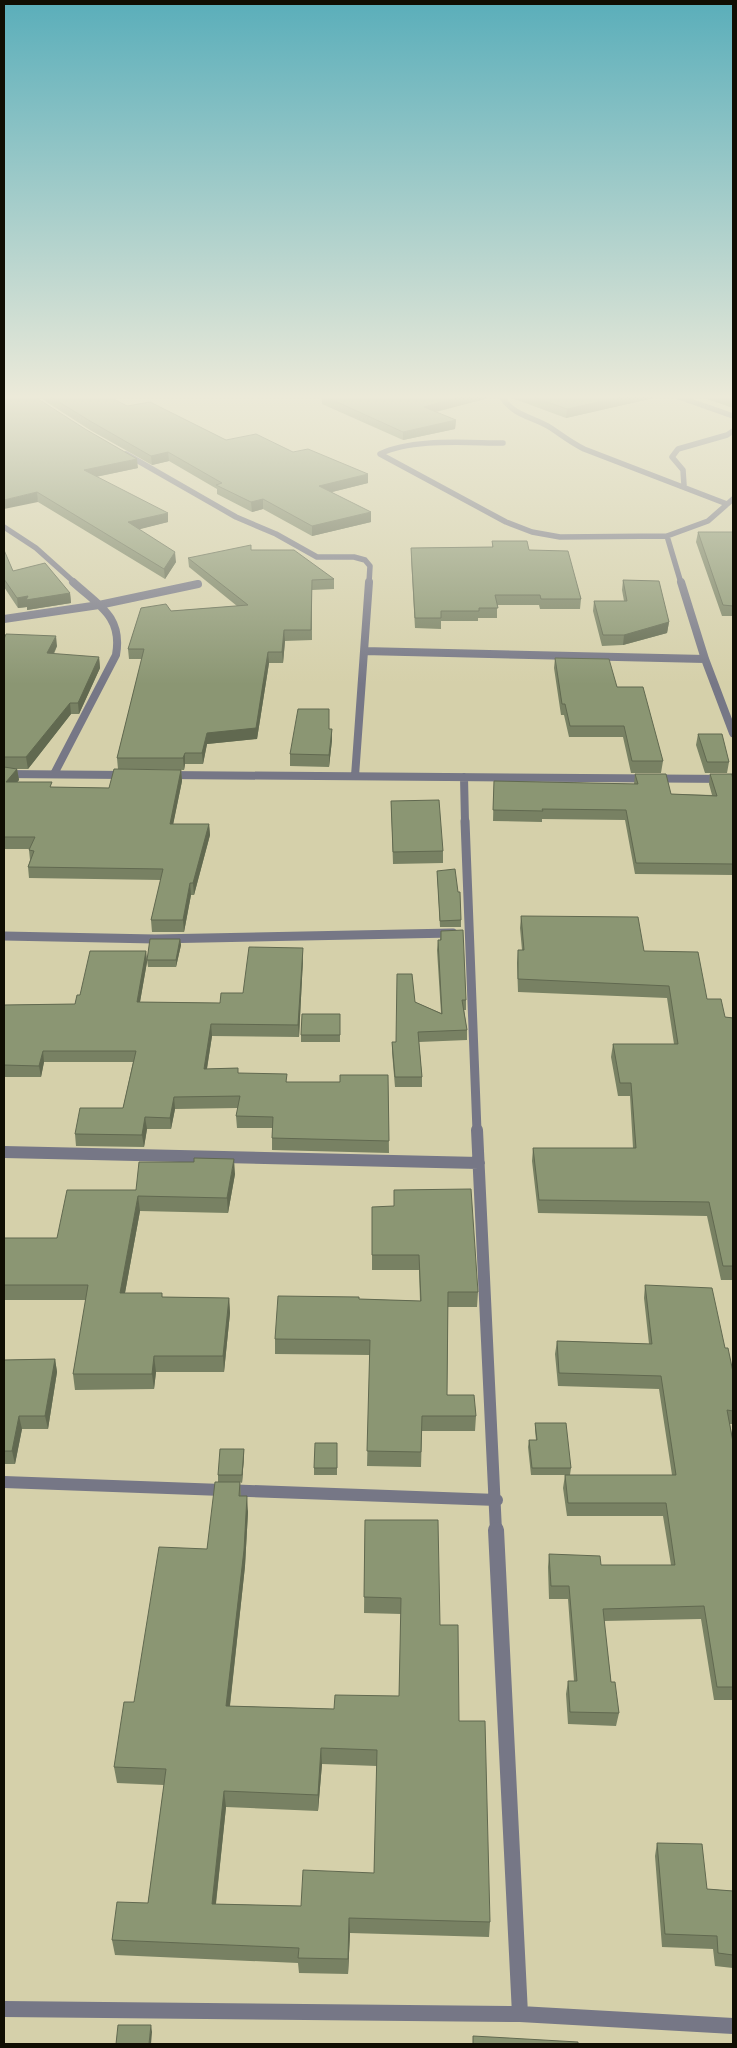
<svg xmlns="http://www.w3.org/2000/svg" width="737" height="2048" viewBox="0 0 737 2048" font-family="Signika,sans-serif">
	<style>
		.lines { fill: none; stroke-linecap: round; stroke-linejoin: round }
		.street-far4 { stroke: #767786; stroke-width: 5.5 }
		.street-far3 { stroke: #767786; stroke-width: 8 }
		.street-far2 { stroke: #767786; stroke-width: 9 }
		.street-far1 { stroke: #767786; stroke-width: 12 }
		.street { stroke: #767786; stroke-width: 16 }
		.wall { fill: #788163; fill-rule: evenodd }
		.shaded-wall { fill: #616950 }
		.building { fill: #8b9673; stroke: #616950; fill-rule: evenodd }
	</style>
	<rect width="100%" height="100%" fill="#d5d0aa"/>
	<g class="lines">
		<path class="street-far4" d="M502,397C513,416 534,417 551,428C563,436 570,442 584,449L727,504
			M679,397L733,416
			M503,443C467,443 412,438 380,454L506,522L532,532L560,537L667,536L708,521L733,499
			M126,454L236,517L276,534L317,557H354L365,560L370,566L369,583
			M684,485L683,470L672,457L678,449L727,435L733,431
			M4,527L36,548L75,583
			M667,536L681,583"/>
		<path class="street-far3" d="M681,582L705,659L733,733
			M4,619L99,605L198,584
			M364,651L705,659
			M4,774L125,775
			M54,774L116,655C123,616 98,605 73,582
			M167,775L733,779
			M355,776L369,582
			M464,777L465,822"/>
		<path class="street-far2" d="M465,821L477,1131
			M4,936L155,939L453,933"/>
		<path class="street-far1" d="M477,1130L496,1531
			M4,1152L479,1163
			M4,1482L497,1500"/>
		<path class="street" d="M496,1530L520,2014
			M4,2009L520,2014L733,2026"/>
	</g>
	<path class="wall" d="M4,397L138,468L96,477L168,522L139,529L176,562L165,579L38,502Z
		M39,397H110L127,406L226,440L293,452L368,483L332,492L371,522L312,536L263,509L252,512L217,494V489L169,461L152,465L90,430Z
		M322,397H492L436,412L456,420L455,429L403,440L322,404Z
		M509,397H658L566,418Z
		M701,397H733V408Z
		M698,532H733V616H722L696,542Z
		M492,541L529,550L581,599L580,609H540L539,605H497V618H478V621H441V629L415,628L411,558V548L492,547Z
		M4,550L13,571L70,593L71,603L27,610V607L18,608L4,587Z
		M251,550L334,579V589L312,590V640L285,641L283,663H269L257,739L207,744L203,764H185L184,770L118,769L117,758L142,659H129L128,649L171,611L237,606L189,567L188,558Z
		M623,580L669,622L667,633L623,645L602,646L593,611L594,601H624L622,590Z
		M4,639L57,646L54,654L99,657L100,668L79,714H71L28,769H17L19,780L17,782L52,787L109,788L181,770L182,781L173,824H209L210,835L194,895H191L184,932H152L151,920L161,880L29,878L28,867L30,860L29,850V849H4Z
		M555,658L617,687L663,761L661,773H631L623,737H569L564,715H561L554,668Z
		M329,709V729H332V740L329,767L290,766V754Z
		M698,734L729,762L727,773H705L696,745Z
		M635,774L671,794L712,795L709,784L710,774L733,781V875L635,874L625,820L542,819V822L493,821L494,781L634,784Z
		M391,801L443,851V863L393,864Z
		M437,871L461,920V927H440Z
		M521,916L644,951L707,999L725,1017L733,1018V1280H721L707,1216L538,1213L532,1161L533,1148H633L630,1096H618L611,1057L613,1044H674L667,998L518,992L517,963L518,950H522L520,928Z
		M441,931L466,1000V1010H464L467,1030V1040L419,1042L422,1077V1087H395L392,1052V1042H396L415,1002L441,1013L437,950L438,940H440Z
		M180,939L181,945L176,967H148L147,960Z
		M146,951L147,962L140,1002L220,1003L243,993L303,959L299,1037L212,1036L207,1069L238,1068V1073L288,1082H340L388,1075L389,1153L272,1150V1138L273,1128H237L236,1116L238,1108L175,1109L171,1129H147L144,1147L76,1146L75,1134L123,1108L133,1062H44L41,1077H4V1005L75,1004L80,995Z
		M340,1014V1042H301V1035Z
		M235,1174L228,1213L140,1211L125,1293L162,1297L229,1298L230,1313L224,1372H156L154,1389L75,1390L73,1374L86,1300H4V1238H57L136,1190Z
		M372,1207L478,1292L477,1307H448L447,1395L476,1416L475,1431H422L421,1467L367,1466L370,1355L275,1354V1339L359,1299L420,1301L419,1270H372Z
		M645,1285L725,1348L733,1372V1424H730L733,1442V1700H714L701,1619L604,1621L611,1682L619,1713L616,1726L568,1724L566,1694L568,1681H574L568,1599H549L548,1567L549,1554L601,1565H671L663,1516H567L563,1488L565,1475H531L528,1447L529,1440H536L535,1430V1423L571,1468L570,1475H672L659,1389L558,1386L555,1354L557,1341L649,1344L644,1298Z
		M55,1359L57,1372L48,1429H22L15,1464H4V1360Z
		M337,1443V1475H314V1468Z
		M244,1449V1456L242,1483L240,1482L241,1496L248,1512L245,1566L230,1706L334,1709L399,1696L401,1614L364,1613L365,1520L440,1625L459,1721L490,1922L489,1937L350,1933L348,1974L299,1973L298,1963L115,1955L112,1940L148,1903L164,1785L117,1783L114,1767L134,1702L207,1549L218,1482V1475ZM322,1764L377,1766L374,1873L301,1906L216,1904L226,1807L318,1811Z
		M657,1843L707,1889L733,1891V1968L715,1966L713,1949L662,1947L655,1856Z"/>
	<path class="shaded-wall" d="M460,397H492L423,415L424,407Z
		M622,397H658L566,418L567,409Z
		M456,420L455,429L403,440V432Z
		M168,452L169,461L152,465L151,456Z
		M137,459L138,468L85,479L84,470Z
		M368,474V483L320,495L319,486Z
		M37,492L38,502L4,509V500Z
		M263,499V509L252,512L251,502Z
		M371,512V522L312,536V526Z
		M168,513V522L129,532L128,522Z
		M175,552L176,562L165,579L164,569Z
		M70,593L71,603L27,610V607L18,608L17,598L28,596Z
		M669,622L667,633L623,645L624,635Z
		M284,630L285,641L283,663L282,652Z
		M56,636L57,646L48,664L47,653Z
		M268,652L269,663L257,739L207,744L203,764L202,753L207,733Z
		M99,657L100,668L79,714L78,703Z
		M70,703L71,714L28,769L26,757Z
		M332,729V740L329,767V755Z
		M185,753V764L184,770L183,758Z
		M17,769L19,780L8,793L6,782Z
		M181,770L182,781L171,835L170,824Z
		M209,824L210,835L194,895L193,883Z
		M190,883L191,895L184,932L183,920Z
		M180,939L181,945L176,967V960Z
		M303,948V959L299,1037L298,1025Z
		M146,951L147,962L138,1013L137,1002Z
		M211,1024L212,1036L205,1080L204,1069Z
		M43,1051L44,1062L41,1077L39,1066Z
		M174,1097L175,1109L171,1129L170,1118Z
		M145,1117L147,1129L144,1147L142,1135Z
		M234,1159L235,1174L228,1213L227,1198Z
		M138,1196L140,1211L122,1309L120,1293Z
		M229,1298L230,1313L224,1372L223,1356Z
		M154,1356L156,1372L154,1389L152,1374Z
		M55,1359L57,1372L48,1429L45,1416Z
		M19,1416L22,1429L15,1464L12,1451Z
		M244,1449V1456L242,1483V1475Z
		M247,1496L248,1512L245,1566L228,1722L226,1706Z
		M321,1748L322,1764L318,1811V1795Z
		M224,1791L226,1807L214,1920L212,1904Z
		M349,1918L350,1933L348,1974V1959Z
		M151,2025L152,2032L151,2044H149Z"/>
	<path class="building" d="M4,397H35L85,429L137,459L84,470L168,513L128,522L175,552L164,569L37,492L4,500Z
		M51,397H110L127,406L150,402L226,440L256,434L293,452L308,449L368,474L319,486L371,512L312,526L263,499L251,502L216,485L222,483L168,452L151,456L90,421Z
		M326,397H460L424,407L456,420L403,432Z
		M533,397H622L567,409Z
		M698,532H733V606L723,605Z
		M492,541H527L529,550L568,551L581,599H541L540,595H495L498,608H479V611H441V618H415L411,548L493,547Z
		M251,545V550H294L334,579L312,580L311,630H284L282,652H268L256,728L207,733L202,753H185L183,758H117L144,649H128L141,608L166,604L171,611L248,605L188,558Z
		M4,550L13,571L45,563L70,593L26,600L28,596L17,598L4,579Z
		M623,580L659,581L669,622L624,635H603L594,601H627Z
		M6,634L56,636L47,653L99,657L78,703H70L26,757H4V639Z
		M555,658L609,659L617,687H643L663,761H632L624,726H570L565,704H562Z
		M298,709H329V729H332L329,755L290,754Z
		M698,734H722L729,762H707Z
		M4,767L17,769L6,782H52L50,787L109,788L114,769L181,770L170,824H209L193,883H190L183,920H151L163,869L28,867L34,851L29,850L35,837H4Z
		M635,774H666L671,794L717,796L710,774H732L733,781V864L636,863L626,810L542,809L543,811L493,810L494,781L638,784Z
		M439,800L443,851L393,852L391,801Z
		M455,869L458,892H460L461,920L440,921L437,871Z
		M521,916L638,917L644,951L698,952L707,999H721L725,1017L733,1018V1266H723L709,1202L539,1200L533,1148H636L631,1083H620L613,1044H678L669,986L518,979V950H524Z
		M463,930L466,1000H462L467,1030L418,1032L422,1077H395L392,1042H396L397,974H412L415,1002L442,1014L438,940H441V931Z
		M150,939H180L176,960H147Z
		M249,947L303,948L298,1025L211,1024L204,1069L238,1068V1073L287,1074L286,1082H340V1075H388L389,1141L272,1138L273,1117L236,1116L240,1096L174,1097L170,1118L145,1117L142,1135L75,1134L80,1108H123L136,1051H43L39,1066L4,1065V1005L75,1004L77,995H80L90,951H146L137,1002L220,1003L221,993H243Z
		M302,1014H340V1035H301Z
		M194,1158L234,1159L227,1198L138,1196L120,1293H162V1297L229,1298L223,1356H154L152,1374H73L88,1285H4V1238H57L67,1190H136L139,1162H194Z
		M471,1189L478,1292H448L447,1395H474L476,1416H422L421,1452L367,1451L370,1340L275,1339L278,1296L359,1297V1299L421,1301L419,1255H372V1207L394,1206V1190Z
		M645,1285L712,1288L725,1348H728L733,1372V1411L727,1410L733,1442V1687H717L704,1606L603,1609L611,1682H615L619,1713L570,1712L568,1681H577L569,1586H551L549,1554L600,1556L601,1565H675L666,1503H568L565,1475H676L661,1376L559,1373L557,1341L652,1344Z
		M55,1359L45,1416H19L12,1451H4V1360Z
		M535,1423H566L571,1468H532L529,1440H537Z
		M315,1443H337V1468H314Z
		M220,1449H244L242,1475H218Z
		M215,1482H240L239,1496H247L244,1550L226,1706L334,1709L335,1695L399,1696L401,1598L364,1597L365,1520H438L440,1625H458L459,1721H485L490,1922L349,1918L348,1959L298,1958L299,1948L112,1940L117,1902L148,1903L166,1769L114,1767L124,1702H134L159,1547L207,1549ZM321,1748L377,1750L374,1873L303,1870L301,1906L212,1904L224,1791L318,1795Z
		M657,1843L702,1844L707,1889L733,1891V1955L718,1953L717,1936L665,1934Z
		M118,2025H151L149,2044H116Z
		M473,2036L578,2042V2044H473Z"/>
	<linearGradient id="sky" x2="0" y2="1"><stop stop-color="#5aaeba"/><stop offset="0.58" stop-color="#ecead9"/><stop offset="1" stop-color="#ecead9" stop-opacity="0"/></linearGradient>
	<rect width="737" height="684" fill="url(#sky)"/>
	<rect width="737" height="2048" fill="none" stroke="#100e03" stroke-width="10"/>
</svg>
